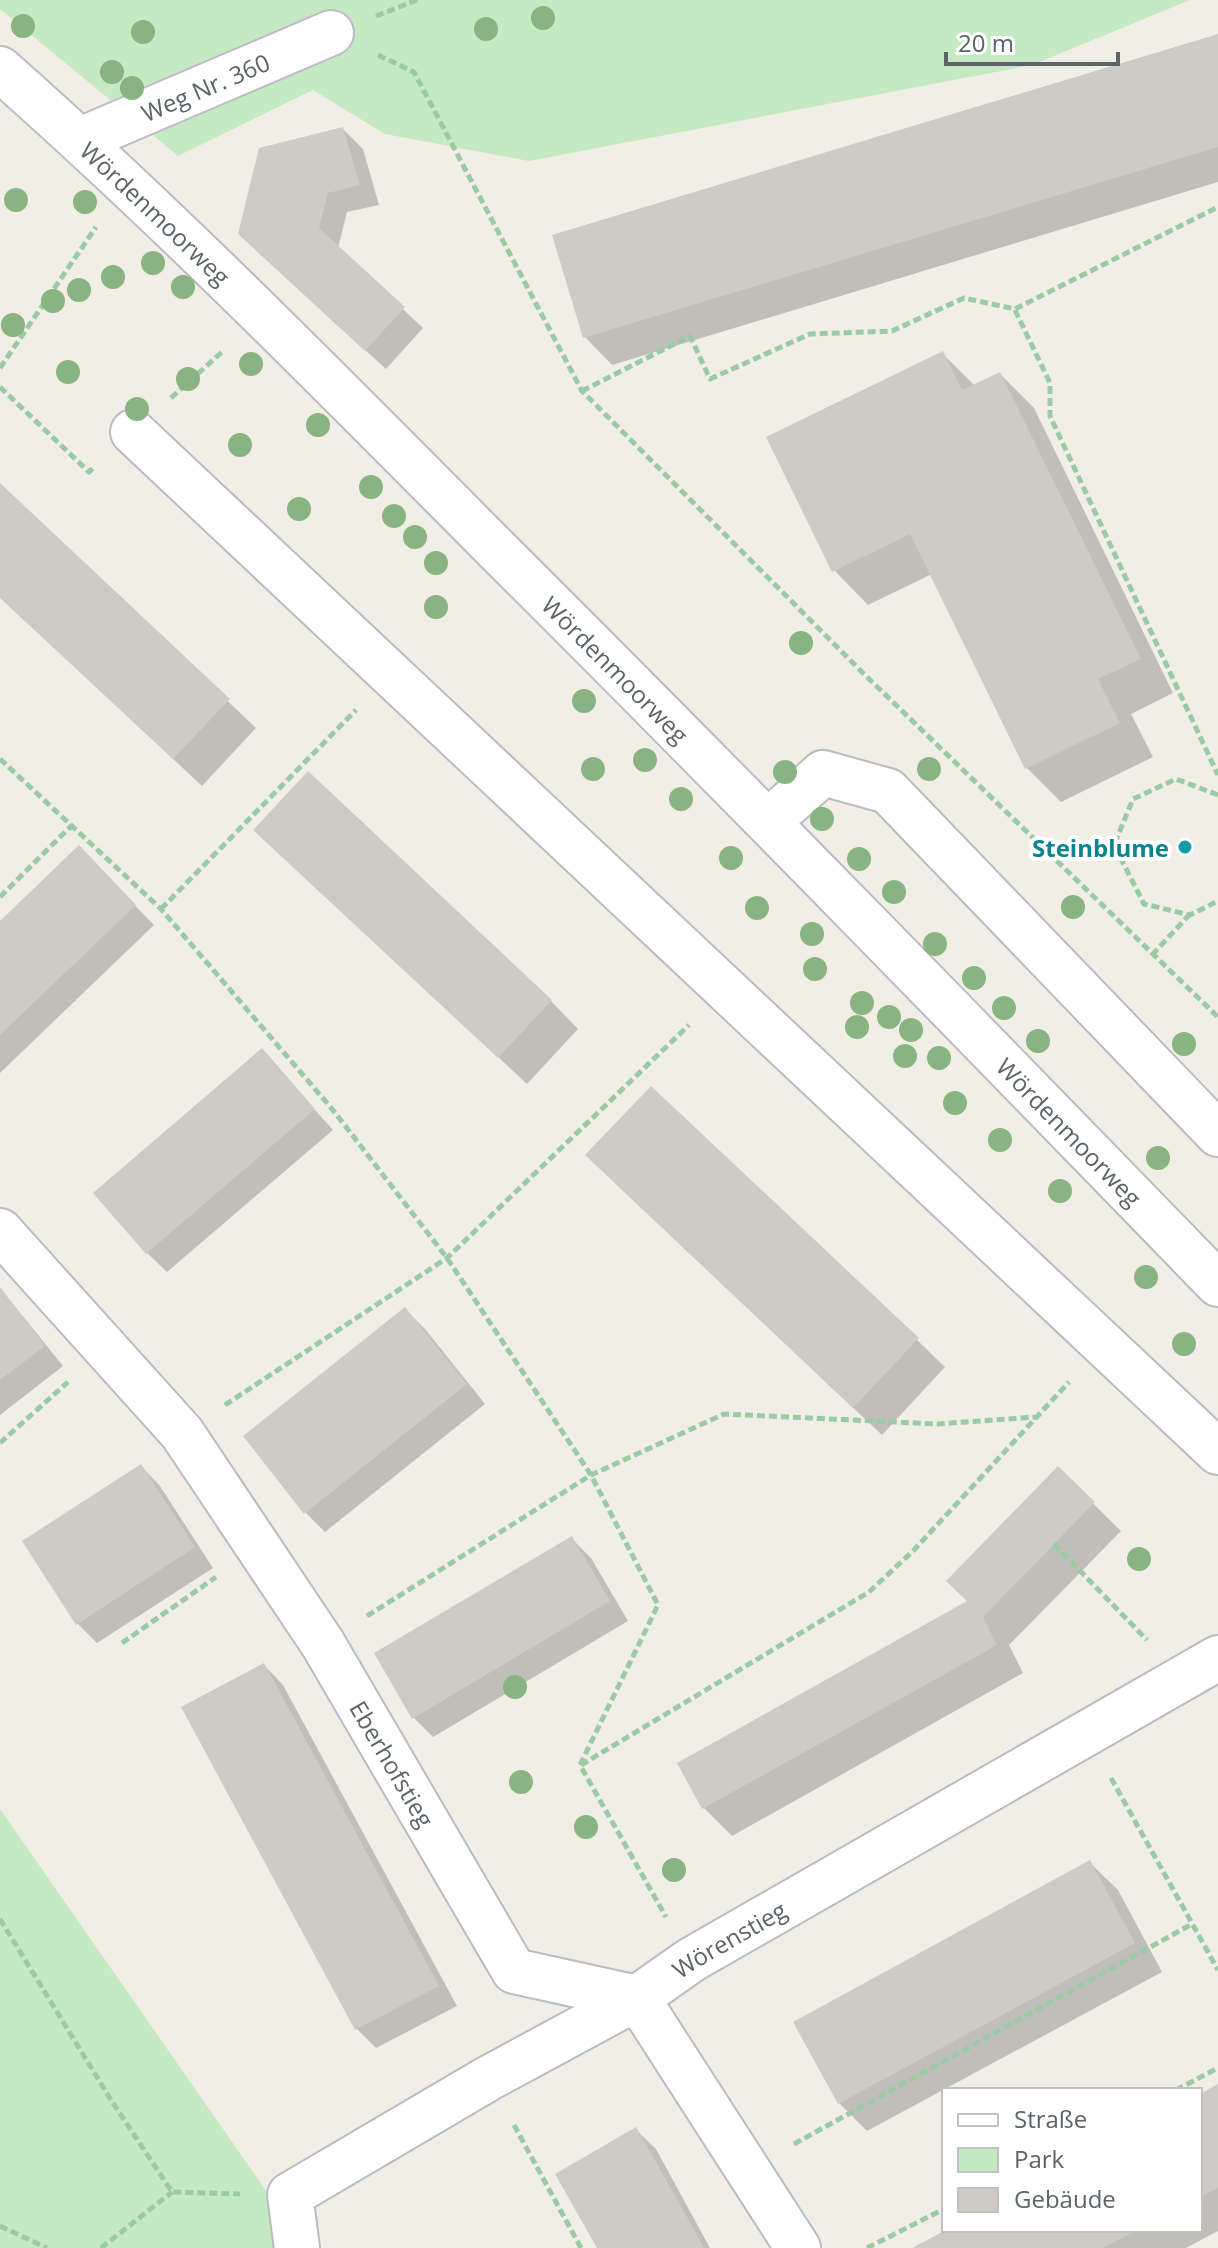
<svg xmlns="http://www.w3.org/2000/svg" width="1218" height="2248" viewBox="0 0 1218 2248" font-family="'Open Sans',sans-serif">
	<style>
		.green { fill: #c5e9c2 }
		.shadow { fill: #0003 }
		.building { fill: #cecbc5 }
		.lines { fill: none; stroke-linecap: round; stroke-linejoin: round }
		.minor-casing { stroke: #b9bcc0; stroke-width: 48 }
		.path { stroke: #9acba5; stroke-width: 5; stroke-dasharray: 8 4; stroke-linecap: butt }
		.minor { stroke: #fff; stroke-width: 44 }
		.tree { fill: #88b382 }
		.culture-dot { fill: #0f9aa8; stroke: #fff; stroke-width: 3 }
		.labels { text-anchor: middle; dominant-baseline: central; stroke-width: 8; stroke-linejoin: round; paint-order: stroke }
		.street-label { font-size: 24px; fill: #5e6367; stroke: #fff }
		.culture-label { font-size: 24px; font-weight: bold; fill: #0d838f; stroke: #fff; text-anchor: end }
	</style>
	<rect width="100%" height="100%" fill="#f1eee6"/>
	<path class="green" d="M0,0H1190L1032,65L529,161L385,134L313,90L178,156L0,9Z
		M0,1809L306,2248H0Z"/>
	<path class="shadow" d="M1218,36V182L612,365L585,337Z
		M343,129L363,149L379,205L347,212L338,248L423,328L386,369L260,254Z
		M942,353L975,386L1000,374L1034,408L1173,693L1131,714L1153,757L1061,802L1027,768L932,574L868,605L834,570Z
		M0,485L256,728L202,786L0,597Z
		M284,857L551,1001L578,1029L527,1084Z
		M98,868L154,925L0,1073V924Z
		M262,1051L333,1130L167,1272L147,1253Z
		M615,1183L917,1340L945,1367L882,1435Z
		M0,1288L63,1366L0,1415Z
		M405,1309L425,1329L485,1404L325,1532L306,1513Z
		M141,1466L160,1486L213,1568L97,1643L78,1624Z
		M1058,1469L1121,1531L1009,1645L1023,1673L732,1836L704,1808L970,1602Z
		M571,1538L591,1558L628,1621L433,1737L414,1718Z
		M264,1665L283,1685L457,2006L376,2048L357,2029Z
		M1090,1863L1118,1890L1162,1972L867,2131L839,2103L796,2023Z
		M1218,2087V2231L1186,2248H917L950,2230H1200V2096Z
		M636,2130L656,2149L710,2248H599Z"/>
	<path class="building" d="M1218,34V147L583,338L552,235Z
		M343,127L360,185L328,193L319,228L405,307L365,351L238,234L259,148Z
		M943,351L962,390L1000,372L1141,659L1098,679L1120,723L1025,769L910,534L832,572L766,437Z
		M0,483L230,699L173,759L0,598Z
		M308,771L552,1000L498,1058L253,830Z
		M79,845L136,905L0,1035V921Z
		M262,1048L315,1109L146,1254L93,1193Z
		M651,1086L919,1338L853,1408L585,1155Z
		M0,1287L45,1346L0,1380Z
		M405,1307L467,1384L304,1514L243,1436Z
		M141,1464L195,1547L76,1625L22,1541Z
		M1058,1466L1095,1502L983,1617L997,1645L702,1809L677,1763L967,1601L946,1581Z
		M572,1536L610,1601L412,1719L374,1653Z
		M264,1663L439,1986L355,2030L181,1707Z
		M1090,1860L1135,1943L838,2104L793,2022Z
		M1218,2084V2188L1200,2197V2094Z
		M636,2127L687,2217L704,2248H597L555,2174Z
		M946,2230H1137L1103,2248H912Z"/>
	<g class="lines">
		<g class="minor-casing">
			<g id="minor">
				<path id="s1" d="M0,69C173,222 334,386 497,550C740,792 979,1038 1218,1284"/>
				<path id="s2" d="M80,140L331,33"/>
				<path d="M133,432L1218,1452"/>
				<path d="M769,821L823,773L888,791L1218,1134"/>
				<path id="s3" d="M0,1231L182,1433L323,1644L514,1971L637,1998L798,2248"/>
				<path id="s4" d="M297,2248L290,2195L489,2078L637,1998L691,1960L1218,1658"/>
			</g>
		</g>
		<path class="path" d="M376,16L417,0
			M378,55L414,72L582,391L864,674L1218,1017
			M1015,310L1050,383V416L1218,775
			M0,368L96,227
			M0,387L89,472L95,466
			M582,391L690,336L710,379L810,334L892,331L964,298L1015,309L1218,207
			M171,398L223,351
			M0,759L161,909L333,1110L447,1258L591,1475L658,1605L580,1765L666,1917
			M1218,795L1176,779L1133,799L1114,845L1144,904L1190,915L1218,901
			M0,897L72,825
			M161,909L356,710
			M1152,955L1189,915
			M225,1405L447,1258L689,1025
			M0,1443L68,1382
			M1054,1544L1147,1640
			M367,1616L591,1475L724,1414L937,1424L1036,1417
			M122,1643L216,1577
			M581,1765L869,1592L913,1551L1069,1382
			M1111,1778L1218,1970
			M0,1919L111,2100L172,2192L240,2194
			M1176,2090L1218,2068
			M514,2125L581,2248
			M794,2144L1192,1924
			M0,2226L47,2248
			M101,2248L172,2192
			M867,2248L944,2209"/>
		<use href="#minor" class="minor"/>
	</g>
	<g class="tree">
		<circle cx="543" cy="18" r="12"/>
		<circle cx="23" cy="26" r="12"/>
		<circle cx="486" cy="29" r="12"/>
		<circle cx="143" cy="32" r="12"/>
		<circle cx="112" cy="72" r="12"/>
		<circle cx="132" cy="88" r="12"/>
		<circle cx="16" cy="200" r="12"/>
		<circle cx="85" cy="202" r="12"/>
		<circle cx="153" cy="263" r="12"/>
		<circle cx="113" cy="277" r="12"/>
		<circle cx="183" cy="287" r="12"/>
		<circle cx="79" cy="290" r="12"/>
		<circle cx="53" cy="301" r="12"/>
		<circle cx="13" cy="325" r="12"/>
		<circle cx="251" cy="364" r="12"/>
		<circle cx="68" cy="372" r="12"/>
		<circle cx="188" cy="379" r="12"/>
		<circle cx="137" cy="409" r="12"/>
		<circle cx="318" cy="425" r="12"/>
		<circle cx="240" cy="445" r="12"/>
		<circle cx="371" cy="487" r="12"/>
		<circle cx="299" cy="509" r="12"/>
		<circle cx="394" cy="516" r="12"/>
		<circle cx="415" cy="537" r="12"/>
		<circle cx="436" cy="563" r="12"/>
		<circle cx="436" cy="607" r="12"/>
		<circle cx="801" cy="643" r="12"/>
		<circle cx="584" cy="701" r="12"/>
		<circle cx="645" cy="760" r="12"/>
		<circle cx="593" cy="769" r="12"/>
		<circle cx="929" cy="769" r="12"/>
		<circle cx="785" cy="772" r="12"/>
		<circle cx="681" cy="799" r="12"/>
		<circle cx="822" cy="819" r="12"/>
		<circle cx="731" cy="858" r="12"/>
		<circle cx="859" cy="859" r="12"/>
		<circle cx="894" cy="892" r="12"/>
		<circle cx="1073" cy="907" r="12"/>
		<circle cx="757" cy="908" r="12"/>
		<circle cx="812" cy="934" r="12"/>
		<circle cx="935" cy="944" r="12"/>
		<circle cx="815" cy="969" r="12"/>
		<circle cx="974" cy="978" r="12"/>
		<circle cx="862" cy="1003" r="12"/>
		<circle cx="1004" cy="1008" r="12"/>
		<circle cx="889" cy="1017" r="12"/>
		<circle cx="857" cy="1027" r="12"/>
		<circle cx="911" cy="1030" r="12"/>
		<circle cx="1038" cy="1041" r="12"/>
		<circle cx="1184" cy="1044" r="12"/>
		<circle cx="905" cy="1056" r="12"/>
		<circle cx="939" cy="1058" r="12"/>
		<circle cx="955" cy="1103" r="12"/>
		<circle cx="1000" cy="1140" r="12"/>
		<circle cx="1158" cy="1158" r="12"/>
		<circle cx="1060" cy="1191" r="12"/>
		<circle cx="1146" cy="1277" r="12"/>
		<circle cx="1184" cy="1344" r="12"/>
		<circle cx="1139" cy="1559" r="12"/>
		<circle cx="515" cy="1687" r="12"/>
		<circle cx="521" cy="1782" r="12"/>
		<circle cx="586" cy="1827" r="12"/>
		<circle cx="674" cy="1870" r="12"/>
	</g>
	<circle class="culture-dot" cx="1185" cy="847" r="8"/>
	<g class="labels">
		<g class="street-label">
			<text stroke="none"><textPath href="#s2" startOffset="136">Weg Nr. 360</textPath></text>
			<text stroke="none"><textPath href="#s1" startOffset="212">Wördenmoorweg</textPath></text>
			<text stroke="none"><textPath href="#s1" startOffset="860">Wördenmoorweg</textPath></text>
			<text stroke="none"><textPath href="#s1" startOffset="1508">Wördenmoorweg</textPath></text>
			<text stroke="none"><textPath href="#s3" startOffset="664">Eberhofstieg</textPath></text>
			<text stroke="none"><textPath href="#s4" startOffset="562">Wörenstieg</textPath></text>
		</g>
		<g class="culture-label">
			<text x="1169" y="847">Steinblume</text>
		</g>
	</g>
	<rect x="942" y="2088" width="260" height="144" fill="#ffffff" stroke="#bfc1c2" stroke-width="2"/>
	<rect x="958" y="2114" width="40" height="12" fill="#ffffff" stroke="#bfc1c2" stroke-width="2"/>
	<text x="1014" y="2128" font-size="24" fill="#5e6367">Straße</text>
	<rect x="958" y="2148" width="40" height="24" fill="#c5e9c2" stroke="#bfc1c2" stroke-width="2"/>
	<text x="1014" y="2168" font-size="24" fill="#5e6367">Park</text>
	<rect x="958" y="2188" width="40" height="24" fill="#cecbc5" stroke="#bfc1c2" stroke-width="2"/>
	<text x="1014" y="2208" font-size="24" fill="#5e6367">Gebäude</text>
	<path d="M946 52v12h172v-12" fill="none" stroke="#5e6367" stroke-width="4"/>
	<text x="958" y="52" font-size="24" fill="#5e6367" stroke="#ffffff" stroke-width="6" paint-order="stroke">20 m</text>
</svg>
